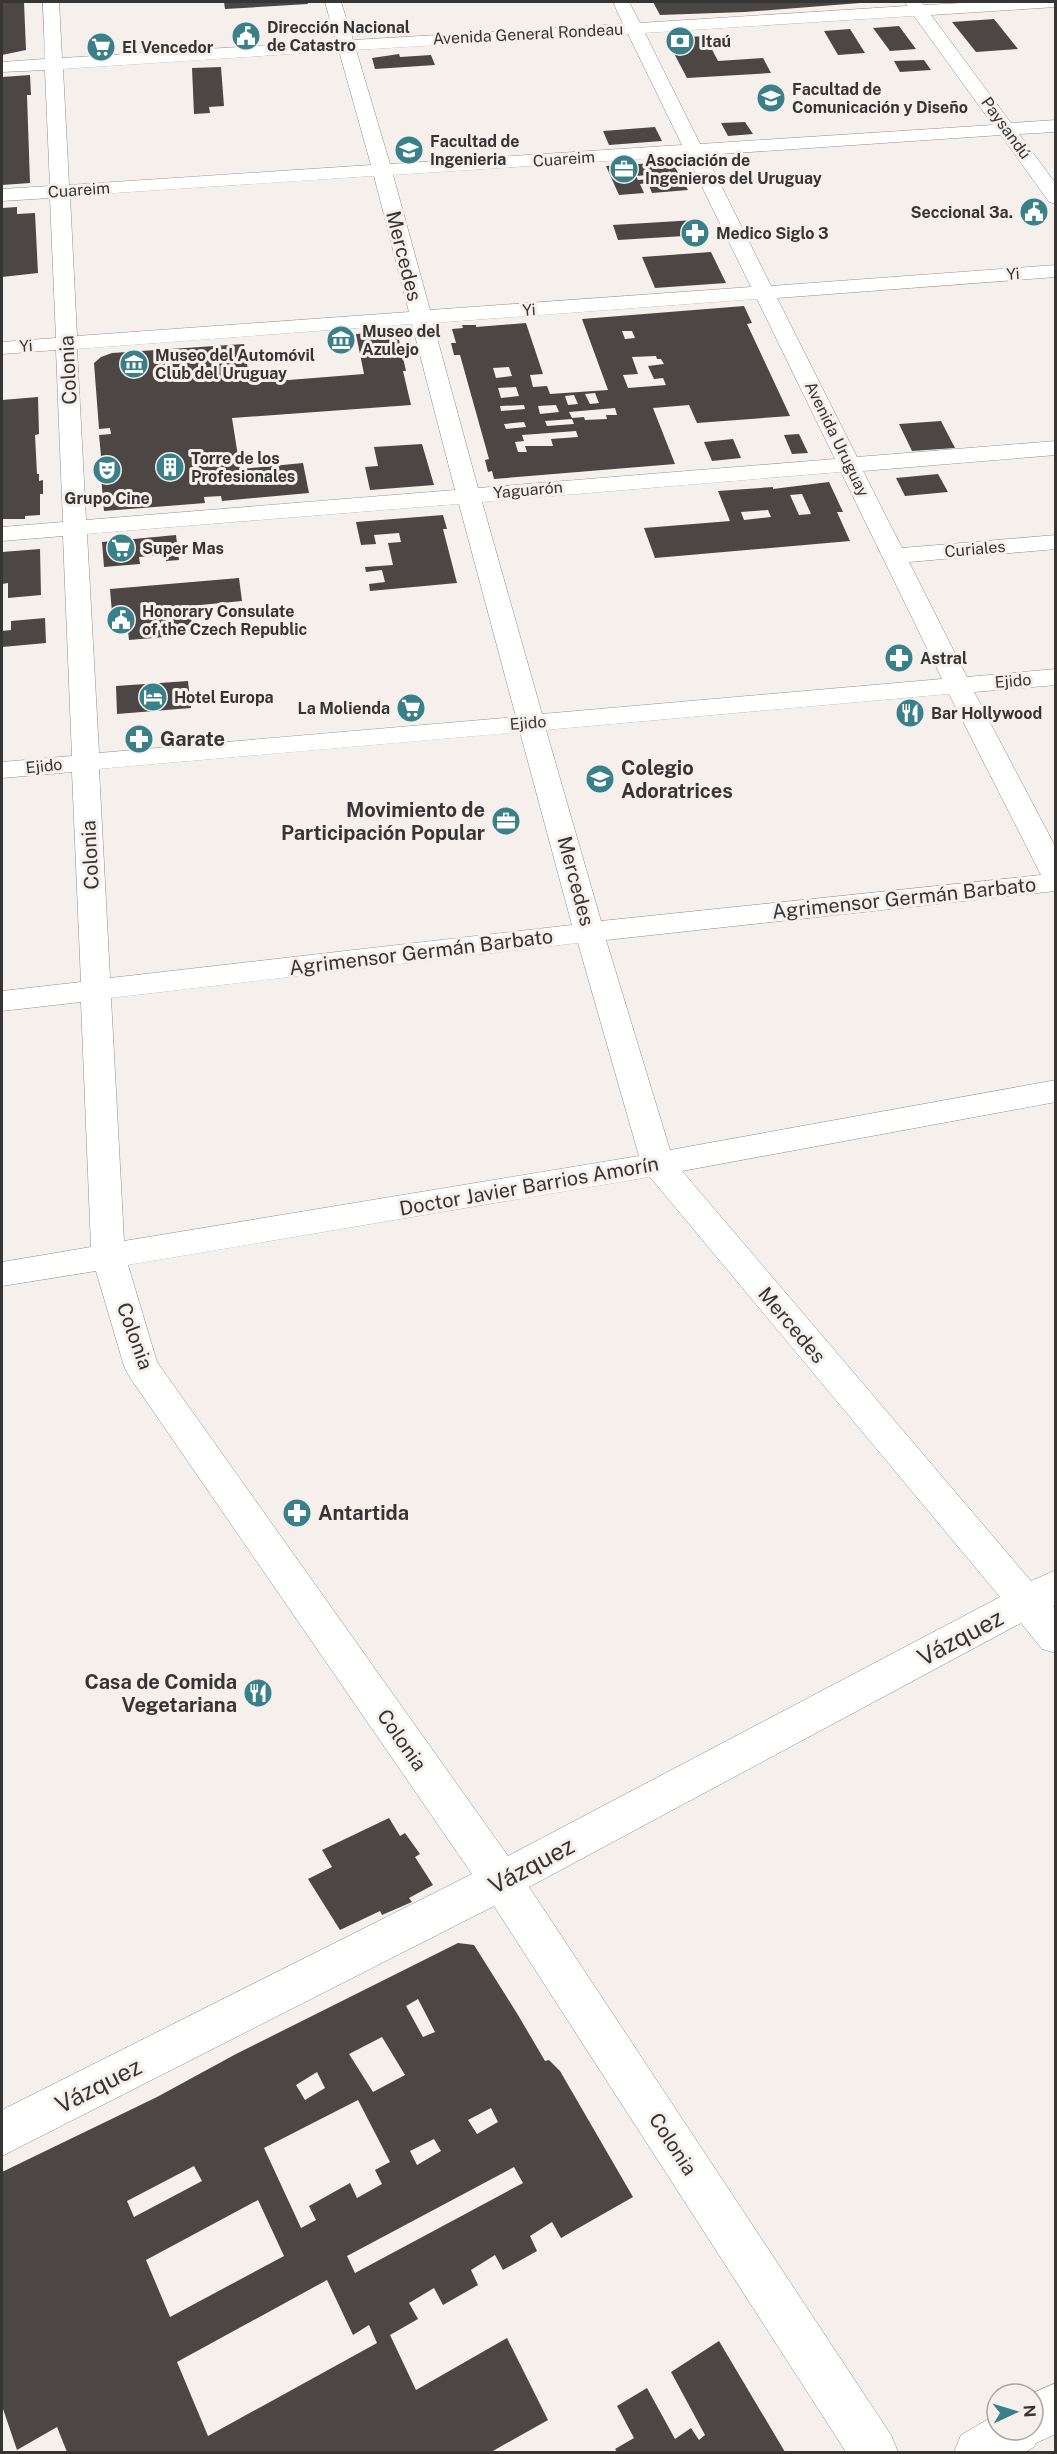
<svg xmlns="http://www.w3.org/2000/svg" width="1057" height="2454" viewBox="0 0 1057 2454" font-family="'Public Sans',sans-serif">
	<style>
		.building { fill: #4c4744; fill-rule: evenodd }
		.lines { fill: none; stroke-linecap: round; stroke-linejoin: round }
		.minor-casing { stroke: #948e8b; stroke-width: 1 }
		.minor { fill: #fff; fill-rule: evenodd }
		.labels { text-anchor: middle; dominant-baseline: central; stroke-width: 6; stroke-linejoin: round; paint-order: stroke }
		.far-poi-label { font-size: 16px; font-weight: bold; fill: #373534; stroke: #f6f0ec; text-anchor: start }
		.far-street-label { font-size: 16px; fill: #373534; stroke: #f6f0ec }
		.street-label { font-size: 20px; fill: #373534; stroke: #f6f0ec }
		.poi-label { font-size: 20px; font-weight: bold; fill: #373534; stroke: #f6f0ec; text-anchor: start }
		.near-street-label { font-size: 24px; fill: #373534; stroke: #f6f0ec }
	</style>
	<rect width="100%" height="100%" fill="#f6f0ec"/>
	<path class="building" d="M2,2H24L26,50L2,55Z
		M224,2H307L308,4L225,9Z
		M653,2H860V3L745,12L660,15Z
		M994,19L1018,49L976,52L952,22Z
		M899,26L916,49L890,51L873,28Z
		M850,29L865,53L838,55L824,31Z
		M705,36L718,61L763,58L771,73L687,78L668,42L674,38Z
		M399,54L400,57L431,55L435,65L375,69L372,58Z
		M924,60L931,70L900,72L894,61Z
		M221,67L224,106L209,107L210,113L194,114L192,68Z
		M30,75L31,95H27L30,183L2,185V77Z
		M745,122L753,134L728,136L721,123Z
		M655,127L662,141L609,145L603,131Z
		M672,162L688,190L652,193L648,183L640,184L644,193L619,195L606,166ZM660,174L662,178L638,180L636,176Z
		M17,207V214L35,213L38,273L2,277V208Z
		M695,220L701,235L618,240L613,225Z
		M711,252L726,283L655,288L642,257Z
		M744,306L752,323L747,324L790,416L697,423L689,405L653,408L675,464L494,479L492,471L488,472L485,460L489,459L460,355H454L451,343H456L452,329L463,328L462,325H476V327L526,323L543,374L530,375L533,387L547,386L550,394L608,390L582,319ZM622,331H632L635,338L625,339ZM656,356L657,359H661L664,364L648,366L654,379L663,378L666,385L628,388L623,375L638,374L632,357ZM509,367L512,376L496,378L493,368ZM516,387L519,396L501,398L498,388ZM595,393L599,403L590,404L585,394ZM574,395L578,404L568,405L565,396ZM524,405L525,409L501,411L500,406ZM556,405L559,412L540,414L538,406ZM615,408L617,415H606L607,419L585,420L584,417L572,418L569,412ZM572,419L574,424L547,426L545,421ZM524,422L526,427L506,429L504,424ZM576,431L578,437L551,439L553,446H525L527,452H518L515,442L524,441L522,435Z
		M397,331L406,371H403L411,405L232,418L240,469L303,463L309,493L222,501L221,496L204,497L205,503L104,511L100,464L110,463V456H101L99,435L111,434L110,428L99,429L94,363L101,357L112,353L244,344L250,383L364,374L356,334Z
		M38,397L39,434L35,435L37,474H39V481L43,480V494H40V515L25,516V519H2V400Z
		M941,421L955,448L912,451L899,424Z
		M799,434L808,453L792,454L784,435Z
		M733,439L741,458L712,461L704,442Z
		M422,444L434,485L370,490L365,467L378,466L374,447Z
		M938,474L948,492L905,496L896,478Z
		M829,482L843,512H837L850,541L655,558L644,528L730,521L718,491L773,487V489ZM802,494L811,514L799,515L790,495ZM768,510L771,517L744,520L741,512Z
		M443,515L447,529H443L457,583L370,591L369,584L385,582L382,570L366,572L365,567L393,565L388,543L401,542L399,533L374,535L376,544L361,545L356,522Z
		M176,535L179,560L166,561L165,555L139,557L140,564L104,567L102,542Z
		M40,549L41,595L8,598V583L2,584V552Z
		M239,578L242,601L190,606L192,625H187L188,635L129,640L126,611L112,613L110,589Z
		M45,618L46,643L2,647V631L11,630V621Z
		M188,681L191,708L117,714L116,686Z
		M389,1818L400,1836L405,1833L420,1854L415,1857L433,1885L409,1898L412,1902L382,1915L380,1911L340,1930L308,1879L332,1867L322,1850Z
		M458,1943L474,1945L518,2015L545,2061L549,2060L560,2071L633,2197L561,2238L552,2222L530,2236L537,2251L503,2270L495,2255L471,2270L478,2285L443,2305L434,2288L409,2303L418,2319L390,2335L416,2390L507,2338L548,2420L491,2452H67L57,2427L17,2450L2,2406V2172L157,2097L236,2054ZM418,1999L435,2032L423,2037L406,2006ZM382,2037L405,2075L373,2092L349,2054ZM317,2072L325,2088L305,2100L296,2085ZM358,2100L390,2162L375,2170L382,2184L357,2198L350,2183L309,2206L316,2220L301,2228L264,2148ZM491,2108L498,2122L477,2134L468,2120ZM434,2139L441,2151L417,2165L410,2151ZM194,2166L202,2181L134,2217L127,2201ZM514,2167L523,2183L355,2273L347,2256ZM258,2200L284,2256L170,2317L146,2260ZM327,2280L353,2335L369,2325L377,2343L208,2436L177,2362Z
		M719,2341L785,2452H617L615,2449L634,2438L617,2406L647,2388L675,2439L691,2428L699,2440L705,2435L671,2372Z"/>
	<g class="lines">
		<g class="minor-casing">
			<path id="minor" d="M43,2H59L62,58L336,41L325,2H341L353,40L623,24L613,2H629L640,23L907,6L905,2H921L924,5L982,2H1056V7L931,15L1011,123L1056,120V132L1019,134L1056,184V204L1049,202L1001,135L706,155L771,286L1056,265V277L777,298L857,457L1056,441V455L863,471L902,548L1056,535V549L909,562L967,677L1056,669V685L974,692L1056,848V891L606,940L670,1150L1056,1080V1102L682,1171L1031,1581L1056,1570V1605L1053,1606L1056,1609V1653L1042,1649L1021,1623L529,1887L891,2435L898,2452H846L494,1906L2,2156V2110L472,1874L129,1376L124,1366L96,1271L2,1286V1262L91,1247L81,1002L2,1011V991L81,982L72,772L2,778V762L72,756L63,536L2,541V527L63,522L56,350L2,354V342L56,338L50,198L2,201V189L50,186L45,70L2,72V62L45,59ZM914,16L993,125L700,144L645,33ZM628,34L682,145L390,164L356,50ZM339,51L371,165L69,185L63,69ZM687,156L751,287L430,310L393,175ZM374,176L409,312L77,336L70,196ZM757,299L835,459L478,488L433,323ZM412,324L455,490L86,520L77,349ZM841,472L942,679L542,714L482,502ZM459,504L516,717L99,753L87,534ZM949,694L1041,875L601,921L546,730ZM520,732L572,925L110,978L99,769ZM578,943L639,1156L124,1241L111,998ZM650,1177L1000,1597L508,1856L157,1362L128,1265Z
				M1056,2383V2434L1036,2443L1034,2447L1025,2452H954L961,2435L997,2414V2430H1033L1031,2394Z"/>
		</g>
		<use href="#minor" class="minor"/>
	</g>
	<defs>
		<g id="civic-disc" transform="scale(1.5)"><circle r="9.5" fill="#398089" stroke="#f6f0ec"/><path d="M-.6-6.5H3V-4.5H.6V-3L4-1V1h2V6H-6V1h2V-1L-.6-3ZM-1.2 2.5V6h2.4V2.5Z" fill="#fff"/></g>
		<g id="bank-disc" transform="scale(1.5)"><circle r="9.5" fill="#398089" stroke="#f6f0ec"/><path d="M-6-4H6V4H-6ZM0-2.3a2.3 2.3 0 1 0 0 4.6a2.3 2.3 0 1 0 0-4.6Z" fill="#fff"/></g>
		<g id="supermarket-disc" transform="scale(1.5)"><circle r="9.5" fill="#398089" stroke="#f6f0ec"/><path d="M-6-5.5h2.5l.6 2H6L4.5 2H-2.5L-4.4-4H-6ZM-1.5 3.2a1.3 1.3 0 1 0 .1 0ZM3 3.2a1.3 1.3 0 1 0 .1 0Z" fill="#fff"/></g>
		<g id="university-disc" transform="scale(1.5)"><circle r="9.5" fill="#398089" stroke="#f6f0ec"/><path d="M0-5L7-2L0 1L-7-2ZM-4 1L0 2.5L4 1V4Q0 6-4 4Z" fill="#fff"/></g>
		<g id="office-disc" transform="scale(1.5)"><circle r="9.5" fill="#398089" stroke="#f6f0ec"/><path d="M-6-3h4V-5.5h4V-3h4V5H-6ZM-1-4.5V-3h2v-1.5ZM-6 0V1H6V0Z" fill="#fff"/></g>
		<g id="pharmacy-disc" transform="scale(1.5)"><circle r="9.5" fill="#398089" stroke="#f6f0ec"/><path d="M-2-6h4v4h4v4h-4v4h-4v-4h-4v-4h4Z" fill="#fff"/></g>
		<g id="museum-disc" transform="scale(1.5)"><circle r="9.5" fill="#398089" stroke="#f6f0ec"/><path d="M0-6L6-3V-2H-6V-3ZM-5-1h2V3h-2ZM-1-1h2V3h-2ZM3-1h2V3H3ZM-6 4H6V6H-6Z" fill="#fff"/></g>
		<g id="building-disc" transform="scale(1.5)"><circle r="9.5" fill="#398089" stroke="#f6f0ec"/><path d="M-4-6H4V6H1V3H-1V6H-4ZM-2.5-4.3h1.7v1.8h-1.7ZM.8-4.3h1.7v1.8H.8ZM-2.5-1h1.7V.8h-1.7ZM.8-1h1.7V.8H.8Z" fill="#fff"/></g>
		<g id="theatre-disc" transform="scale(1.5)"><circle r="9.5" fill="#398089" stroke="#f6f0ec"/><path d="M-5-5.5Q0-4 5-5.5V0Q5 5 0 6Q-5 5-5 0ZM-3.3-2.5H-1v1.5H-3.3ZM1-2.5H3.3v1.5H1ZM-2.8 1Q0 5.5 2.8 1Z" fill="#fff"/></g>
		<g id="hotel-disc" transform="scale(1.5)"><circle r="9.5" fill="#398089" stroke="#f6f0ec"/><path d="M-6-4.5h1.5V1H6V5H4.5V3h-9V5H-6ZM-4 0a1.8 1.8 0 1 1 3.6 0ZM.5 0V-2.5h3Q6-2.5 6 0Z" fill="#fff"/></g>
		<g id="restaurant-disc" transform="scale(1.5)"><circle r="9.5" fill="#398089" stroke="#f6f0ec"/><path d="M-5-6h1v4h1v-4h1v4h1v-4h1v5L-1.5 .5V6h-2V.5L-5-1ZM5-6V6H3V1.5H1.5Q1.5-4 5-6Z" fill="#fff"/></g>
		<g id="school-disc" transform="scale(1.5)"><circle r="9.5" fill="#398089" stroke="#f6f0ec"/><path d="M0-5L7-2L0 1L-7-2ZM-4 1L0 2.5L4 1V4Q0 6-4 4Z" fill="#fff"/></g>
	</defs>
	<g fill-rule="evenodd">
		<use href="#civic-disc" x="246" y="36"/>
		<use href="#bank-disc" x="680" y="41"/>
		<use href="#supermarket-disc" x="101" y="47"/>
		<use href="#university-disc" x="771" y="98"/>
		<use href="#university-disc" x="409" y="150"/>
		<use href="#office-disc" x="624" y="169"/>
		<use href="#civic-disc" x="1034" y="212"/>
		<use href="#pharmacy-disc" x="695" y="233"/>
		<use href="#museum-disc" x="341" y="340"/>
		<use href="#museum-disc" x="134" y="364"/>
		<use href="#building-disc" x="170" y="467"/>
		<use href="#theatre-disc" x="107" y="470"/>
		<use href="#supermarket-disc" x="121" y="548"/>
		<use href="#civic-disc" x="121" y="620"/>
		<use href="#pharmacy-disc" x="899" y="658"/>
		<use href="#hotel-disc" x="153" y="697"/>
		<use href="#supermarket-disc" x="411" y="708"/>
		<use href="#restaurant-disc" x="910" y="713"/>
		<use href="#pharmacy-disc" x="139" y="739"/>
		<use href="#school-disc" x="600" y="779"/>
		<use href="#office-disc" x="506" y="821"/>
		<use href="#pharmacy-disc" x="297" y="1513"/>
		<use href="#restaurant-disc" x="258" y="1693"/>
	</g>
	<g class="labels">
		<g class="far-poi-label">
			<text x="267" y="27">Dirección Nacional<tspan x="267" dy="18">de Catastro</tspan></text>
			<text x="701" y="41">Itaú</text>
			<text x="122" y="47">El Vencedor</text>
			<text x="792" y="89">Facultad de<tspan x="792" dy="18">Comunicación y Diseño</tspan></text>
			<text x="430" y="141">Facultad de<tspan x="430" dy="18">Ingenieria</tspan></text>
			<text x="645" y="160">Asociación de<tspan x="645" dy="18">Ingenieros del Uruguay</tspan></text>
			<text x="1013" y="212" text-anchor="end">Seccional 3a.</text>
			<text x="716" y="233">Medico Siglo 3</text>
			<text x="362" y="331">Museo del<tspan x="362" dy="18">Azulejo</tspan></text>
			<text x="155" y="355">Museo del Automóvil<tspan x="155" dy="18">Club del Uruguay</tspan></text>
			<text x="191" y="458">Torre de los<tspan x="191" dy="18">Profesionales</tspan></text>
			<text x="107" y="498" text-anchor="middle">Grupo Cine</text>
			<text x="142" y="548">Super Mas</text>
			<text x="142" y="611">Honorary Consulate<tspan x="142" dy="18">of the Czech Republic</tspan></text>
			<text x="920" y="658">Astral</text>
			<text x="174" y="697">Hotel Europa</text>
			<text x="390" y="708" text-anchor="end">La Molienda</text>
			<text x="931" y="713">Bar Hollywood</text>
		</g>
		<g class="far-street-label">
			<text transform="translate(528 34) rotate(-3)">Avenida General Rondeau</text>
			<text transform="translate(1006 128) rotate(54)">Paysandú</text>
			<text transform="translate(564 159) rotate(-4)">Cuareim</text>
			<text transform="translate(79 190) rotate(-4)">Cuareim</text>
			<text transform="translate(1013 274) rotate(-4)">Yi</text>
			<text transform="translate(529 310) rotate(-4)">Yi</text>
			<text transform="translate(26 346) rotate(-4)">Yi</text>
			<text transform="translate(837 439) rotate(64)">Avenida Uruguay</text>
			<text transform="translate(528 490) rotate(-5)">Yaguarón</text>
			<text transform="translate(975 549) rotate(-5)">Curiales</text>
			<text transform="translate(1013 681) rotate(-5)">Ejido</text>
			<text transform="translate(528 723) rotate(-5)">Ejido</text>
			<text transform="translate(44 766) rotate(-6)">Ejido</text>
		</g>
		<g class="street-label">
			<text transform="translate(404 256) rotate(76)">Mercedes</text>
			<text transform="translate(68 370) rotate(-93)">Colonia</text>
			<text transform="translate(90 855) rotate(-93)">Colonia</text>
			<text transform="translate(576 881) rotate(75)">Mercedes</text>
			<text transform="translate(904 898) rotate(-6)">Agrimensor Germán Barbato</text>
			<text transform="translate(421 952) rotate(-7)">Agrimensor Germán Barbato</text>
			<text transform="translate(529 1186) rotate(-10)">Doctor Javier Barrios Amorín</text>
			<text transform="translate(792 1325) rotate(50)">Mercedes</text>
			<text transform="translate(135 1336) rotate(70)">Colonia</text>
			<text transform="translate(402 1740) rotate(55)">Colonia</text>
			<text transform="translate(673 2144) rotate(57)">Colonia</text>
		</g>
		<g class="poi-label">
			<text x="160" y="739">Garate</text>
			<text x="621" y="768">Colegio<tspan x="621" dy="23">Adoratrices</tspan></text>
			<text x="485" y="810" text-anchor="end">Movimiento de<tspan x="485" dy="23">Participación Popular</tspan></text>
			<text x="318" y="1513">Antartida</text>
			<text x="237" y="1682" text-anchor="end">Casa de Comida<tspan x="237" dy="23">Vegetariana</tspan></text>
		</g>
		<g class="near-street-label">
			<text transform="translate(960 1637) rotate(-28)">Vázquez</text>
			<text transform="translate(531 1865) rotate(-28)">Vázquez</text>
			<text transform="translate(98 2085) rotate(-27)">Vázquez</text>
		</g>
	</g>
	<rect width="1057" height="2454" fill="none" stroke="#373534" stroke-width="6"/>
	<g transform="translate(1015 2412) rotate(86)"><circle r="28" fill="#f6f0ec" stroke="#aaa5a2" stroke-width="1.5"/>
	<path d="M0-4.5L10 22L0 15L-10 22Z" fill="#398089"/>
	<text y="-9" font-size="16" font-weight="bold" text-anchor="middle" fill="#373534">N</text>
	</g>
</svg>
